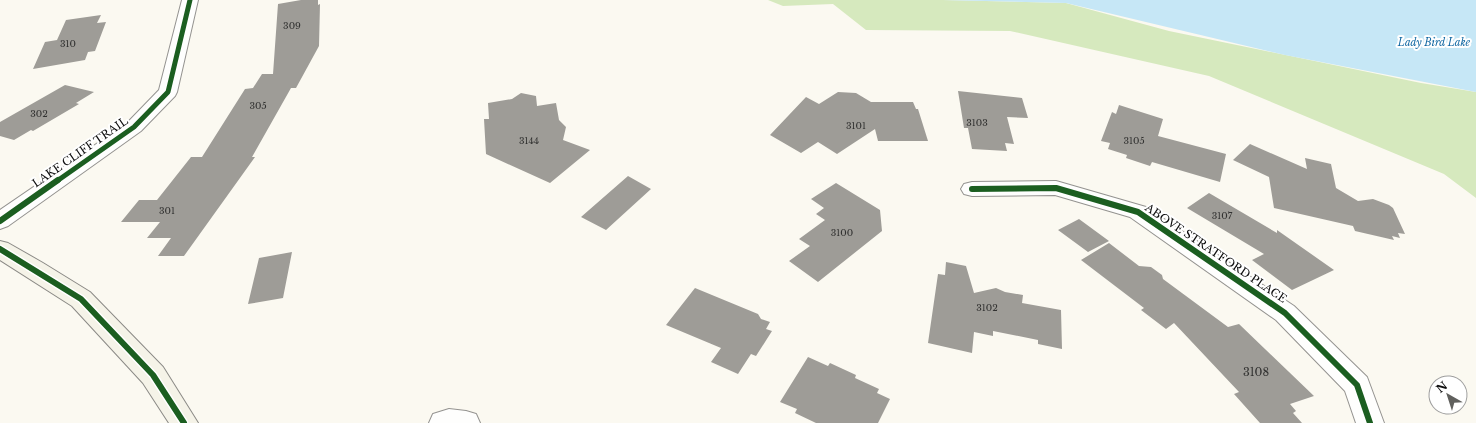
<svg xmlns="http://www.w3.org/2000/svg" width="1476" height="423" viewBox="0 0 1476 423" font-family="'Libre Baskerville',serif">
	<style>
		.forest { fill: #d6e9be }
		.water { fill: #c6e7f6 }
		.building { fill: #9e9c97 }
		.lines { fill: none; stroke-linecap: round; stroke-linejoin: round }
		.street-casing { stroke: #949390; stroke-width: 2 }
		.secondary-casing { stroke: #8b8a86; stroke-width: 2 }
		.street { fill: #fefefd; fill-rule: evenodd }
		.secondary { fill: #f5f3e8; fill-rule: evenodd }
		.cycleway-far1-casing { stroke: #fff; stroke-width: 7 }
		.cycleway-casing { stroke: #fff; stroke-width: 9 }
		.cycleway-far1 { stroke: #1b5e20; stroke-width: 5 }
		.cycleway { stroke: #1b5e20; stroke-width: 6 }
		.labels { text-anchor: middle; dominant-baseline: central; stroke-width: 4; stroke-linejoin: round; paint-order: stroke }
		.number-label { font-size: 9px; fill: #313130 }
		.far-water-label { font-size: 10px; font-style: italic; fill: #1268a3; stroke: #fff }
		.street-label { font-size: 11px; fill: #0d0d0d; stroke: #fff }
		.near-number-label { font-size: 11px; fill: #313130 }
	</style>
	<rect width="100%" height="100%" fill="#fbf9f1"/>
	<path class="forest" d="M768,0H943L1066,3L1169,31L1421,83L1476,92V198L1444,174L1209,76L1010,31L866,30L833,4L783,6Z"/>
	<path class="water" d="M943,0H1476V92L1285,55L1066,3Z"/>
	<path class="building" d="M301,0H318V5L320,4L319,46L296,88H291L252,157H255L184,256H158L171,238H147L160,222H121L139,200H157L191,157H202L245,89L253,88L262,74H273L278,4Z
		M101,15L97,23L106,22L95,51L88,52L85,60L33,69L45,42L57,40L66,20Z
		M65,85L94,92L76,103L79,104L33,131L31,130L14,140L0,136V122Z
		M958,91L1022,98L1028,118L1007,117L1014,144L1005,143L1007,151L972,149L968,128H964Z
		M838,92L856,93L871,102H913L916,109H918L928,141H878L875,129L837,154L818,142L801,153L770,135L806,97L819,104Z
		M521,93L536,96L537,106L556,103L559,120L566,127L563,140L590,150L550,183L486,154L484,119H489L488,103L512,99Z
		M1119,105L1163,119L1158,136L1226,154L1220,182L1152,162L1150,166L1126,158L1127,155L1108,149L1110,143L1101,141L1112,112L1116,114Z
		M1250,144L1307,169L1305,158L1331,164L1336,188L1358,201L1373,199L1389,205L1393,208L1405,234L1398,233L1400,238L1392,236L1394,240L1355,231L1353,226L1274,208L1269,177L1233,160Z
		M628,176L651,189L606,230L581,217Z
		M836,183L880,210L882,231L818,282L789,261L810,246L799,239L825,220L816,214L824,208L811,199Z
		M1209,193L1277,233V230L1334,270L1292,290L1252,260L1264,254L1187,208Z
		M1079,219L1109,241L1088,252L1058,230Z
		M1109,243L1139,266L1151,267L1162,275L1163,279L1228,327L1239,324L1314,396L1290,404L1296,411L1293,413L1302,423H1260L1234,394L1239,392L1174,323L1166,329L1141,310L1144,308L1081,260Z
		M292,252L283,298L248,304L259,258Z
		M946,262L966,266L974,293L996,288L1005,292L1023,295L1022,303L1061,310L1062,349L1038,344V340L993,331V336L974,332L972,353L928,343L938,274L945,275Z
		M695,288L758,314L761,319L770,322L766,329L772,331L756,356L751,354L738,374L711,362L721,348L666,325Z
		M808,357L828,366L830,363L856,375L855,378L879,389L877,393L890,399L878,423H816L795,413L797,409L780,402Z"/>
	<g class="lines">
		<g class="street-casing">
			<path id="street" d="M182,0H198L177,92L175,96L141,131L8,226L0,229V210L127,123L159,90Z
				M1056,181L1146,207L1294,306L1367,377L1384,423H1356L1345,391L1276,320L1130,217L1055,195L972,196L964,194L961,189L964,184L972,182Z
				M449,409L466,411L476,414L480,423H429L433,414Z"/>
		</g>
		<g class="secondary-casing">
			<path id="secondary" d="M0,241L8,243L43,263L90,292L163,367L198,423H169L143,383L72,306L0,260Z"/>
		</g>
		<use href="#street" class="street"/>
		<use href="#secondary" class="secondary"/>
		<g class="cycleway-far1-casing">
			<path id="cycleway-far1" d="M57,181L134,127L168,92L190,0"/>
		</g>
		<g class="cycleway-casing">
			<path id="cycleway" d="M972,189L1056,188L1138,212L1285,313L1357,385L1370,423
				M0,221L58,180
				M0,249L81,299L153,375L184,423"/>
		</g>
		<use href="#cycleway-far1" class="cycleway-far1"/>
		<use href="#cycleway" class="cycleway"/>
	</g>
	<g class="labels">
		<g class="number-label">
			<text x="292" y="25">309</text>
			<text x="68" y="43">310</text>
			<text x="258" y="105">305</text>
			<text x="39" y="113">302</text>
			<text x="977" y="122">3103</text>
			<text x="856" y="125">3101</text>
			<text x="529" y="140">3144</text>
			<text x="1134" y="140">3105</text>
			<text x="167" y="210">301</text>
			<text x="1222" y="215">3107</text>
			<text x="842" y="232">3100</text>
			<text x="987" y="307">3102</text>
		</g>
		<g class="far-water-label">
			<text x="1434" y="42">Lady Bird Lake</text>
		</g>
		<g class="street-label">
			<text transform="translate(80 152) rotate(-35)">LAKE CLIFF TRAIL</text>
			<text transform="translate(1216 253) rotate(34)">ABOVE STRATFORD PLACE</text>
		</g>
		<g class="near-number-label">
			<text x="1256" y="372">3108</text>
		</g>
	</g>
	<g transform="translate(1448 395) rotate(321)"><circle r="19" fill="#ffffff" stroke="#9e9e9e"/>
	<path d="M0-3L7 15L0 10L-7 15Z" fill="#60605d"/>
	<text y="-6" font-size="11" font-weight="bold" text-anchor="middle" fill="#0d0d0d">N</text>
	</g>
</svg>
